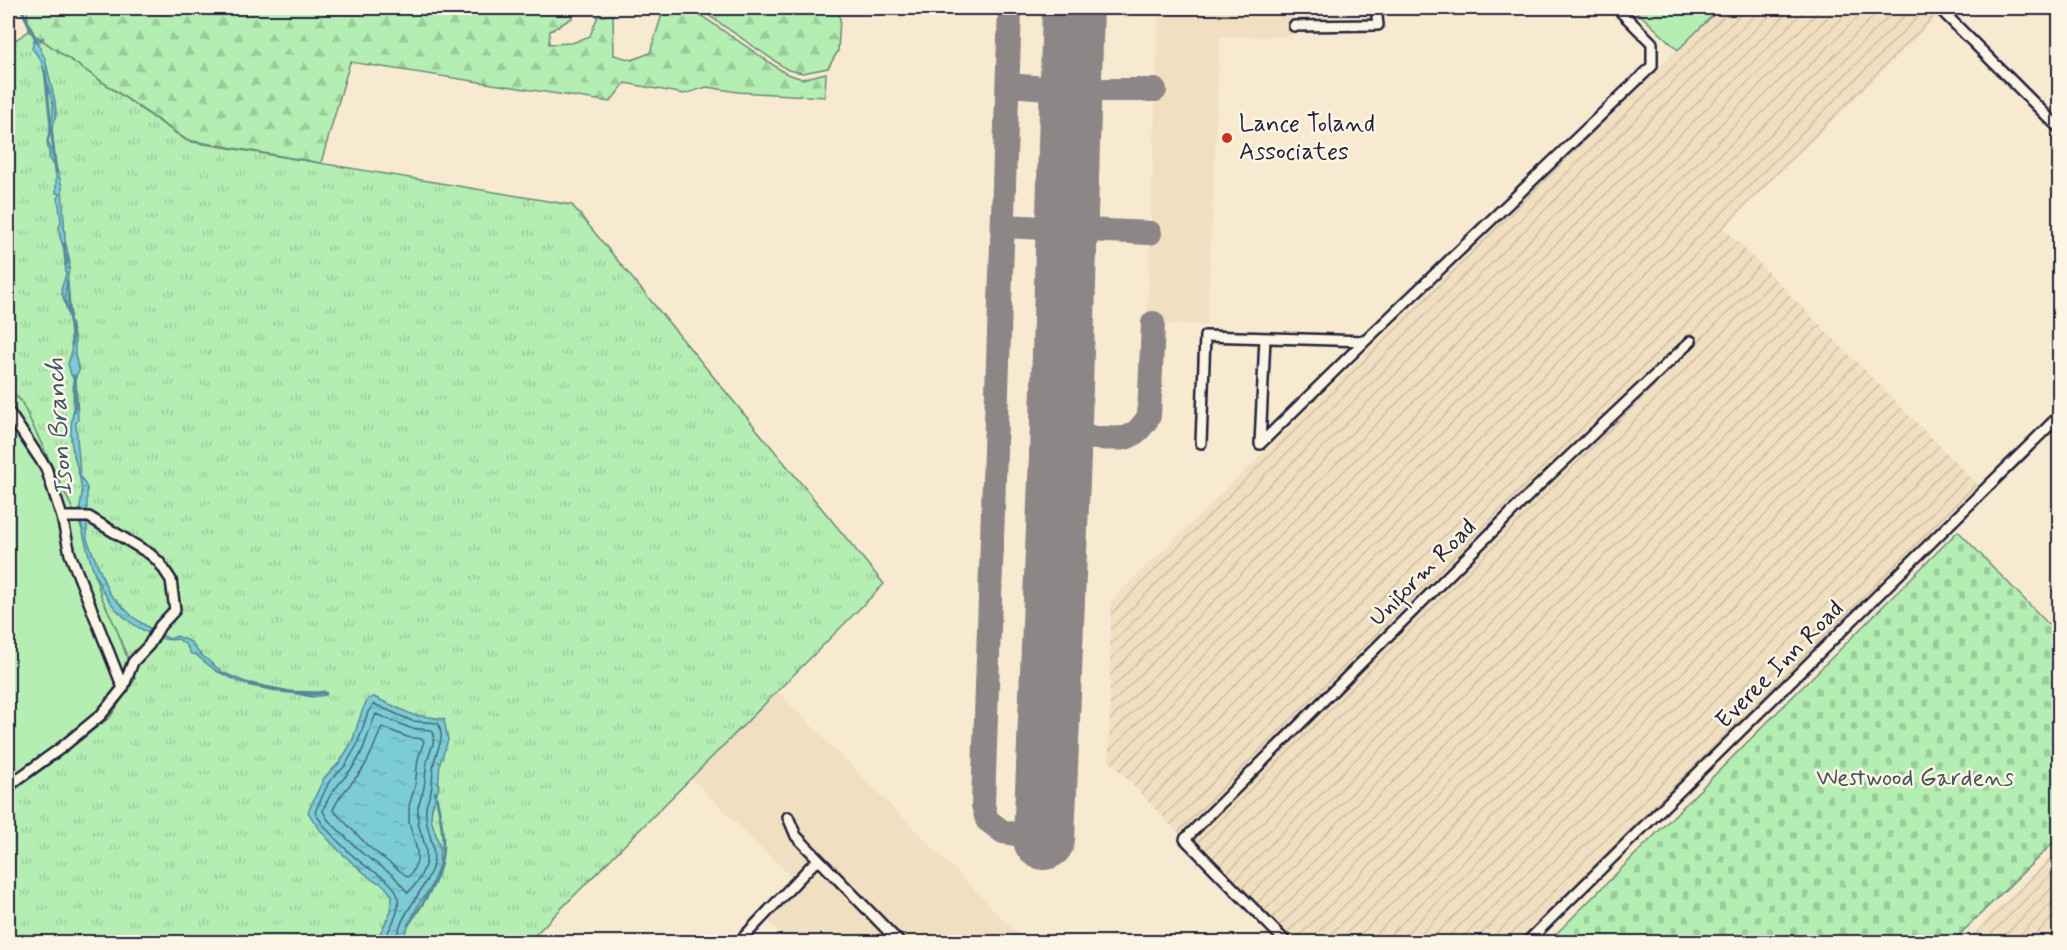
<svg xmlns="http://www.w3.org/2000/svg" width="2067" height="950" viewBox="0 0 2067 950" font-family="Mynerve,sans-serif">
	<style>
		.built { fill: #f0dfc0 }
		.industrial { fill: url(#industrial-furrows) }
		.grass { fill: url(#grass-tufts); stroke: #6b8877; stroke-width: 1.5 }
		.forest { fill: url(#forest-firs); stroke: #6b8877; stroke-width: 1.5 }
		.cemetery { fill: url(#cemetery-stones); stroke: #6b8877; stroke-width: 1.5 }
		.park { fill: #b4eeb3; stroke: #6b8877; stroke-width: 1.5 }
		.water { fill: url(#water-ripples); stroke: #578898; stroke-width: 1.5 }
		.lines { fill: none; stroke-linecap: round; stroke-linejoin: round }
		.shore { stroke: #466679; stroke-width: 1.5 }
		.stream { stroke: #578898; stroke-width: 3 }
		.taxiway { stroke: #8c8686; stroke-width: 24 }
		.runway { stroke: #8c8686; stroke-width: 62 }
		.minor-casing { stroke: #22223b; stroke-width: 14 }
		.minor { stroke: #fcf5e5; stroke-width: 9 }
		.poi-dot { fill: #c8321e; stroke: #fcf5e5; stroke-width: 2 }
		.labels { text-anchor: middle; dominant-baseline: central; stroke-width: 5; stroke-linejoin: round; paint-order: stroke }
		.poi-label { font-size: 24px; fill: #22223b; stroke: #fcf5e5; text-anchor: start }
		.street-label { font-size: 24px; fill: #22223b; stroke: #fcf5e5 }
		.park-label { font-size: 24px; fill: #465559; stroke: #fcf5e5 }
		.water-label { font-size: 26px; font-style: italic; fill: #3d556a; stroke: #fcf5e5 }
	</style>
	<defs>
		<pattern id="industrial-furrows" width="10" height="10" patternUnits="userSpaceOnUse" patternTransform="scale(1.5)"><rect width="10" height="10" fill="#f0dfc0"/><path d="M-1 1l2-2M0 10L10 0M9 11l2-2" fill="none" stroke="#cebfa6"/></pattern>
		<pattern id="grass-tufts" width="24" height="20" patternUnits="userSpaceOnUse" patternTransform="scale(1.5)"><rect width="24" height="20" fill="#b4eeb3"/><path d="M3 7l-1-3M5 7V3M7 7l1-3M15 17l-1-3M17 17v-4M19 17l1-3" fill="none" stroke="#9acc9b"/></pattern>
		<pattern id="forest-firs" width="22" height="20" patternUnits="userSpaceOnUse" patternTransform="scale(1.5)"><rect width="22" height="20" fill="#b4eeb3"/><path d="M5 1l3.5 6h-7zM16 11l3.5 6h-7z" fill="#9acc9b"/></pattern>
		<pattern id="cemetery-stones" width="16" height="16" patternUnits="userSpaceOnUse" patternTransform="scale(1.5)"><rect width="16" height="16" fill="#b4eeb3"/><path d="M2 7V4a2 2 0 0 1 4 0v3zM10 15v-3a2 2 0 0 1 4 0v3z" fill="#9acc9b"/></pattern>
		<pattern id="water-ripples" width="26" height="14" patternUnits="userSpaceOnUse" patternTransform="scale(1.5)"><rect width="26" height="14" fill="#7bccd6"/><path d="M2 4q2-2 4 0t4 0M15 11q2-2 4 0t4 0" fill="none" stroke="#6aafb9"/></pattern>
	</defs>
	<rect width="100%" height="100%" fill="#f7ead1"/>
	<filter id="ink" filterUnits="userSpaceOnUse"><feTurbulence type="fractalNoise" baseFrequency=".0167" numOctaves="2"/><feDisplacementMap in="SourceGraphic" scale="12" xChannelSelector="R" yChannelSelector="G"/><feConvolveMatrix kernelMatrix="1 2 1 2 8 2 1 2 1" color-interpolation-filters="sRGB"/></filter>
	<g filter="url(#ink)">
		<path class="built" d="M1159,8H1291V36L1220,37L1207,325L1147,323Z
			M777,691L1026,942H790L759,911L791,877L691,778Z"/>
		<path class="industrial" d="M1720,8H1943L1945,9L1724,228L1978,485L1527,942H1282L1109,760L1111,601Z
			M2059,848V942H1964Z"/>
		<path class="grass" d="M29,31L187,141L572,205L884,584L528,942H8V795L64,753L110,717L135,679L117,630L101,596L82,529L21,401L8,388V45Z"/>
		<path class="forest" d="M27,8H571L572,18L550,31L549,44L572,43L590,36L598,16L613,15L614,55L632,60L650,53L664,8H690L785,73L802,79L826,73L825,97L738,92L707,87L684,94L625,83L610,102L350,62L321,163L187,140L29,31Z
			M698,8H836L840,18L838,51L828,68L803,73L788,70Z"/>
		<path class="cemetery" d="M1958,531L2059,635V837L1952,942H1548Z"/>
		<path class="park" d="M1633,8H1720L1678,50Z
			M8,388L21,401L82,529L101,596L117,630L135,679L110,717L64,753L8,795Z"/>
		<path class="water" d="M43,38L38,44L45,59L55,101L56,116L48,141L62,186L65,240L70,263L65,294L66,302L75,340V355L78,367L80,369L76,376L78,420L76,423L80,475L87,488V539L109,593L134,618L157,633L170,639L177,636L191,642L198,652L222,672L245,682L310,695L319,694L318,692L324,691L326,695L312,697L240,682L216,671L195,654H191L186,645L178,639C165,642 154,636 143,630C97,605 91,564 80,519C78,510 82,500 82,491C79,464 67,448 72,419C73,413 72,411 76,406V382L71,375L68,364L71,355L72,338L68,314L61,290L66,274L65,263H68V260L60,237L59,227L61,221L58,198L60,194L56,193V168L50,159L47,142L53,114V104L41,60L32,48L34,40Z
			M374,697L413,715L444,719L448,740L440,763L438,790L432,808L431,819L440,847L439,865L430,889L419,903L401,942H376L391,911L392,895C389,892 386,887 382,884C380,882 377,882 374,881C351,862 323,839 308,812L324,778L340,762L352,742L362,711L368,699Z"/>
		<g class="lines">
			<path class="shore" d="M376,714L410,728L431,730L434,734L433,744L427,761L424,788L418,807V823L426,849V863L419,880L408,893L393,875L363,854L328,820L323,811C329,790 346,779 357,761C366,746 369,729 376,714Z
				M382,727L407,737L422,739L424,741L418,759L415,786L409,806V822L417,850V861L412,873L408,877L369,847L333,810C340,792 354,783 364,767C372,754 376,740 382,727Z
				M383,942C389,929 403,909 397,894C393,882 379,875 370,869C354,859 323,828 315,812L329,782L345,766L357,745L368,712L374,704L412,721L438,723C446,738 437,748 434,763C432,772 433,782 431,791C430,797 426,802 426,808C423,829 439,846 432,868C424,893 399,914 396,942"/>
			<path class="stream" d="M21,8L37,42
				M45,71L56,172
				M64,244L66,265
				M67,280L70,316
				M71,325L72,345
				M74,411V376
				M250,685L286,692L326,693
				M408,925C445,873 450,854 435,792"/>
			<path class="taxiway" d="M1010,8L983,805L987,820L1003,832L1015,834L1045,824
				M1008,85L1071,90H1155
				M1003,226L1150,233
				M1060,435C1076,436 1109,440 1124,438C1135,436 1143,426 1149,416L1153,323"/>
			<path class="runway" d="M1044,839L1060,456L1073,8"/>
			<g class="minor-casing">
				<path id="minor" d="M1939,8L2060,129
					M1294,26L1378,25L1376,8
					M1265,338L1260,444L1365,341
					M8,411L46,468L62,517L70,554L123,688
					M1201,443L1205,336L1365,341L1652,66V43L1617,8
					M8,786L61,748L101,715L123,688L133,662L149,645L160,626L175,610L171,580L159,562L150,554L89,517H62
					M788,817L796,836L899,942
					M739,942L812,865L819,861
					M1286,942L1185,839L1537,487L1691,341
					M1527,942L2060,415"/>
			</g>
			<use href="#minor" class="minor"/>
		</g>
	</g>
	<circle class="poi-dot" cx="1227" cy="138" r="6"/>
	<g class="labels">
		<g class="poi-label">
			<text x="1239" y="124">Lance Toland<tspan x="1239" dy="28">Associates</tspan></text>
		</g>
		<g class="street-label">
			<text transform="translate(1423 573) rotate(-45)">Uniform Road</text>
			<text transform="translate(1780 665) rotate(-45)">Everee Inn Road</text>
		</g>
		<g class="park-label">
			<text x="1915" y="778">Westwood Gardens</text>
		</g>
		<g class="water-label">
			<text transform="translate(60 427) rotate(-94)">Ison Branch</text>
		</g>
	</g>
	<rect width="2067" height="950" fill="none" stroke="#fcf5e5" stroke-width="30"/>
	<rect x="15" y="15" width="2037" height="920" fill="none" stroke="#22223b" stroke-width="2" filter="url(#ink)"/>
</svg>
